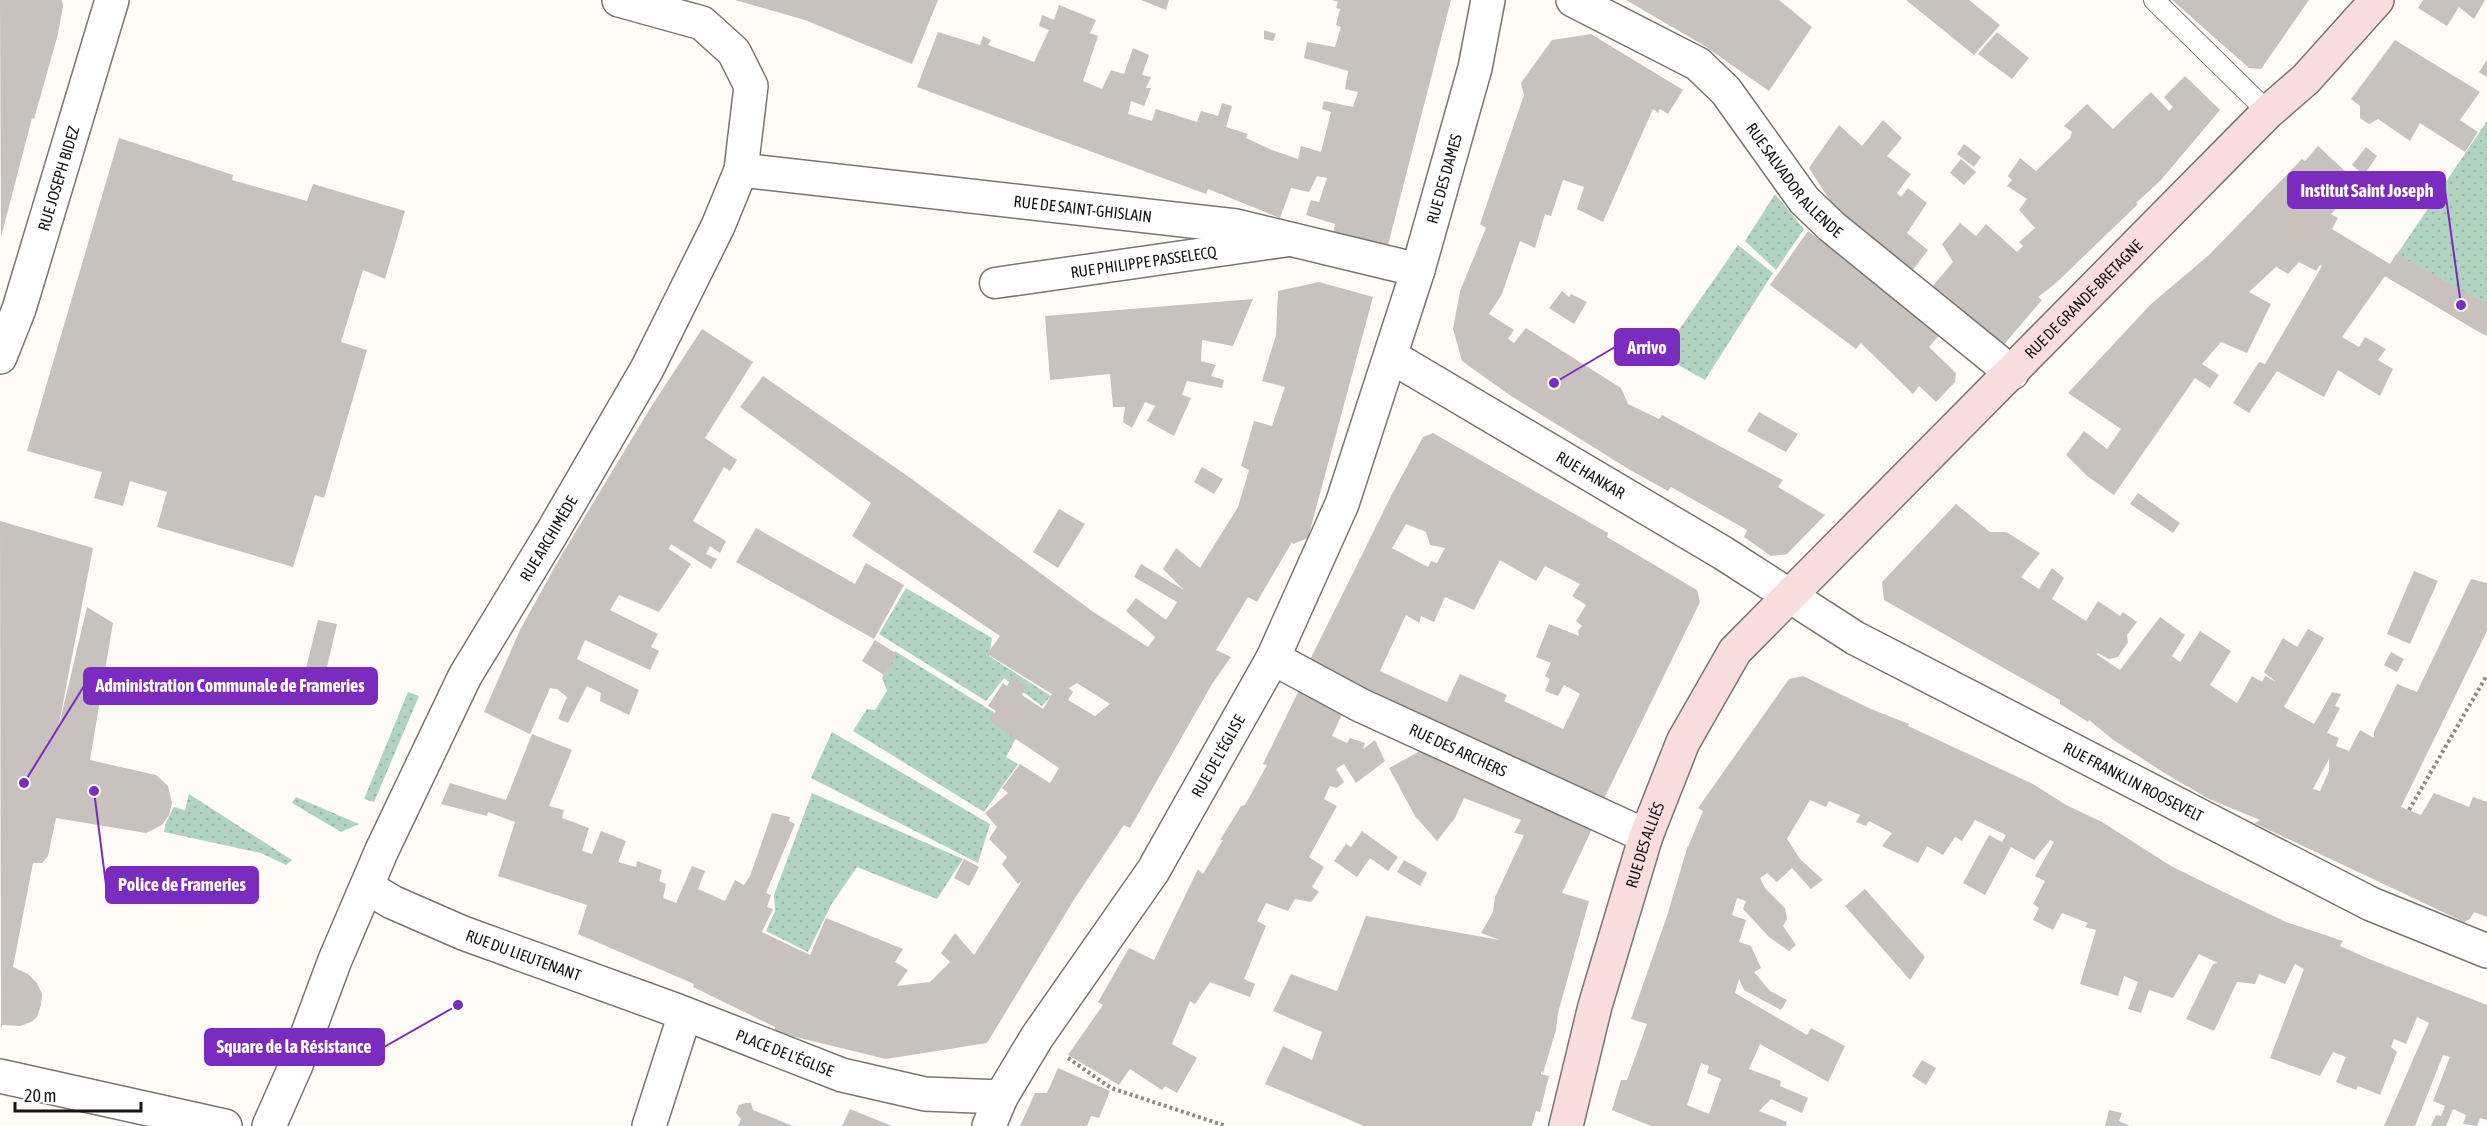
<svg xmlns="http://www.w3.org/2000/svg" width="2487" height="1126" viewBox="0 0 2487 1126" font-family="'Asap Condensed',sans-serif">
	<style>
		.green { fill: url(#green-dots) }
		.building { fill: #c8c2bf; fill-rule: evenodd }
		.lines { fill: none; stroke-linecap: round; stroke-linejoin: round }
		.service-casing { stroke: #797571; stroke-width: 22 }
		.pedestrian-casing { stroke: #797571; stroke-width: 33 }
		.minor-casing { stroke: #797571; stroke-width: 36 }
		.secondary-casing { stroke: #797571; stroke-width: 36 }
		.path { stroke: #8e8b88; stroke-width: 4; stroke-dasharray: 3 3; stroke-linecap: butt }
		.service { stroke: #fff; stroke-width: 20 }
		.pedestrian { stroke: #fff; stroke-width: 30 }
		.minor { stroke: #fff; stroke-width: 33 }
		.secondary { stroke: #fadede; stroke-width: 33 }
		.labels { text-anchor: middle; dominant-baseline: central; stroke-width: 4.5; stroke-linejoin: round; paint-order: stroke }
		.street-label { font-size: 16px; fill: #171514; stroke: #fff }
		.leader { fill: none; stroke: #7b2cbf; stroke-width: 2 }
		.callout-dot { fill: #7b2cbf; stroke: #fff; stroke-width: 2 }
		.callout { fill: #7b2cbf; stroke: #7b2cbf; stroke-width: 2 }
		.callout-label { font-size: 18px; text-anchor: middle; font-weight: bold; fill: #fff }
	</style>
	<defs>
		<pattern id="green-dots" width="8" height="8" patternUnits="userSpaceOnUse" patternTransform="scale(1.5)"><rect width="8" height="8" fill="#b1d4c0"/><path d="M2 2h.1M6 6h.1" fill="none" stroke="#98b5a4" stroke-width="1.8" stroke-linecap="round"/></pattern>
	</defs>
	<rect width="100%" height="100%" fill="#fffbf7"/>
	<path class="green" d="M2487,121V336L2383,275Z
		M1775,194L1804,229L1776,270L1745,241Z
		M1738,245L1773,273L1705,380L1664,357L1667,347Z
		M906,588L992,638L989,656L1051,696L1042,706L1004,678L986,701L879,634Z
		M895,651L1021,729L1006,757L1018,764L984,812L853,731L867,709L875,710L887,691L882,678Z
		M408,692L419,696L374,802L364,799Z
		M832,732L990,824L978,863L811,778Z
		M812,793L963,859L937,899L857,867L831,905L808,952L766,931L775,911L774,895Z
		M189,794L292,860L286,865L261,853L164,832L166,822L174,807L185,810Z
		M296,797L359,824L341,832L292,803Z"/>
	<path class="building" d="M0,0H62L63,6L58,34L34,119L32,118L1,237Z
		M735,0H938L912,64L805,20Z
		M1141,0H1169L1166,10Z
		M1332,0H1451L1387,249L1333,234L1335,224L1306,215L1311,200L1319,202L1327,178L1317,176L1309,192L1291,188L1280,218L1208,189L1206,194L917,87L938,32L980,45L983,36L991,40L988,45L1034,62L1049,30L1039,26L1042,15L1054,20L1059,5L1096,20L1090,33L1098,36L1083,81L1102,89L1111,70L1124,74L1133,48L1149,55L1142,75L1151,77L1146,88H1151L1144,106L1131,101L1128,114L1152,121L1156,109L1197,122L1201,111L1218,116L1222,103L1232,106L1226,127L1248,134L1246,138L1272,150L1298,159L1301,146L1321,152L1331,112L1322,109L1324,101L1353,107L1358,92L1345,89L1348,71L1304,58L1307,42L1335,47L1341,27L1336,25L1340,9L1336,8L1338,2Z
		M1626,0H1779L1812,27L1769,91L1703,45Z
		M1906,0H1969L2000,25L1974,55Z
		M2172,0H2309L2261,69L2249,68Z
		M2423,0H2485L2474,19L2459,7L2447,26L2418,8Z
		M1264,30L1276,34L1273,41L1264,39Z
		M1997,32L2029,58L2012,79L1978,54Z
		M1591,34L1683,90L1668,114L1660,109L1658,113L1653,109L1603,222L1577,209L1584,187L1563,180L1551,216L1545,214L1535,248L1520,241L1502,294L1489,314L1514,330L1508,339L1514,343L1526,328L1621,388L1628,404L1659,419L1662,415L1783,480L1778,487L1825,515L1787,554L1771,556L1744,537L1747,530L1671,487L1668,491L1630,470L1511,396L1462,361L1453,329L1460,291L1486,228L1480,224L1524,95L1521,83L1552,40Z
		M2395,40L2480,92L2460,120L2478,132L2465,152L2420,123L2410,141L2378,119L2369,124L2360,118V106L2351,99Z
		M2487,60V77L2479,72Z
		M2185,76L2220,110L2161,180L2136,203L2138,204L2056,283L2038,297L2042,300L2001,348L1932,287L1953,262L1942,244L1960,223L1976,236L1986,224L2017,252L2023,246L2019,242L2035,228L2019,210L2027,199L2007,186L2012,180L2008,176L2020,158L2036,171L2070,138L2072,132L2064,126L2087,104L2113,129L2151,92L2169,111L2173,107L2164,97Z
		M1883,120L1902,138L1887,156L1911,174L1897,193L1901,197L1908,188L1927,203L1907,233L1928,250L1912,271L1842,219L1809,168L1839,125L1862,146Z
		M119,138L233,175L232,180L307,201L313,184L405,211L385,279L363,270L341,342L367,350L324,498L315,495L293,567L157,527L167,492L130,481L123,506L94,498L102,472L27,451Z
		M1964,144L1981,157L1974,167L1957,154Z
		M2318,146L2346,172L2331,186L2338,193L2335,195L2341,204L2331,214L2338,218L2332,229L2390,264L2396,254L2487,304V329L2484,335L2385,276L2342,337L2359,347L2365,337L2386,349L2378,360L2393,369L2380,396L2338,370L2324,397L2277,371L2249,413L2233,403L2259,362L2265,364L2322,266L2320,265L2316,271L2299,262L2288,274L2276,267L2249,292L2271,304L2247,353L2221,342L2202,364L2219,375L2210,388L2195,378L2114,495L2087,476L2066,455L2084,431L2107,449L2121,429L2068,393L2150,305L2209,255L2302,159L2305,161Z
		M2366,147L2377,156L2364,175L2352,165Z
		M1961,159L1976,172L1964,185L1950,173Z
		M1808,231L1942,332L1929,347L1956,373L1955,382L1936,402L1919,386L1913,394L1861,343L1856,349L1770,285Z
		M1319,282L1373,297L1308,538L1293,544L1292,542L1257,602L1248,597L1216,650L1231,657L1212,684L1130,828L1124,825L1075,898L987,1043L886,1059L775,1032V1027L693,987L694,984L578,934L587,905L498,876L515,822L488,812L487,816L441,804L450,783L506,800L532,734L572,750L549,806L564,810L562,818L589,828L582,851L592,854L601,831L626,841L618,862L636,867L637,861L662,870L659,881L666,884L663,898L676,903L692,866L705,871L698,889L725,901L735,880L744,885L750,876L772,813L790,817L789,821L795,824L766,893L771,895L767,907L773,909L762,932L810,955L826,918L903,949L895,962L908,970L897,986L930,982L950,962L941,953L955,933L974,955L1022,881L1018,884L1002,864L1007,857L989,839L997,827L985,813L1008,793L1002,788L1020,764L1050,783L1059,768L989,721L996,711L988,706L1003,683L1007,686L1012,677L1027,687L1022,695L1043,709L1052,694L987,654L1000,636L852,536L871,503L740,407L763,376L909,477L1092,611L1148,647L1155,637L1126,611L1136,598L1166,620L1177,602L1134,577L1141,564L1184,590L1163,569L1176,548L1200,568L1238,507L1249,470L1241,466L1254,421L1272,426L1285,387L1262,381L1276,335L1278,291ZM1077,683L1110,704L1095,716L1068,700L1073,692L1069,688Z
		M1562,291L1569,297L1571,294L1587,302L1574,324L1549,308Z
		M1253,299L1233,346L1202,340L1201,361L1216,365L1211,376L1224,380L1222,388L1187,381L1182,395L1191,398L1174,436L1147,421L1155,406L1145,402L1132,428L1123,422L1125,407H1113L1110,374L1050,380L1045,316Z
		M702,329L753,362L705,438L737,460L730,471L724,467L693,521L726,541L720,553L710,546L706,554L717,559L711,569L671,544L669,549L691,564L659,612L619,595L610,610L658,634L651,647L659,651L650,670L585,640L577,659L639,690L629,715L600,701L601,693L587,686L568,723L558,719L567,697L557,689L550,688L530,734L484,712L520,630L558,561L651,407Z
		M1759,412L1798,434L1786,452L1747,431Z
		M1433,433L1608,533L1607,537L1697,590L1700,602L1599,809L1306,668L1391,496L1423,437ZM1406,524L1426,532L1430,545L1445,548L1437,563L1431,561L1428,567L1392,548ZM1500,560L1536,581L1545,566L1580,584L1572,596L1586,605L1576,621L1582,626L1578,631L1579,636L1549,624L1536,657L1551,663L1545,676L1550,679L1545,691L1558,696L1564,685L1580,694L1563,729L1504,701L1507,695L1460,674L1447,702L1380,671L1406,615L1419,623L1421,616L1434,622L1445,597L1474,610Z
		M1202,467L1223,479L1214,494L1194,482Z
		M2138,493L2180,523L2173,533L2130,504Z
		M1956,504L1990,532H2006L2040,553L2021,577L2039,589L2052,568L2064,578L2052,599L2086,621L2098,601L2120,616L2123,612L2137,622L2127,635L2128,642L2118,657L2109,659L2098,653L2096,654L2120,670L2160,617L2185,635L2172,656L2180,662L2200,631L2231,651L2210,685L2237,703L2252,676L2262,682L2265,676L2276,682L2264,672L2283,638L2297,647L2308,629L2324,638L2284,707L2314,724L2332,692L2341,694L2335,706L2340,708L2327,733L2339,738L2336,746L2349,751L2360,730L2374,738V732L2397,684L2417,692L2471,579L2487,583V631L2401,807L2421,815L2434,793L2469,807L2473,797L2487,802V917L2474,912L2470,919L2464,922L2254,823L2260,820L2209,799L2166,774L2112,739L2089,720L2088,722L2060,704V700L1884,600L1882,582ZM2329,759V771L2320,791L2313,789Z
		M1059,509L1085,524L1058,568L1033,552Z
		M0,521L93,548L57,734L87,607L113,623L90,760L156,775L168,786L172,803L169,815L162,825L146,833L56,818L48,856L42,863H33L13,967L28,974L37,983L42,994L41,1005L37,1017L31,1022L20,1026L2,1025L1,1032Z
		M756,528L855,584L866,563L904,585L874,639L736,562Z
		M2414,571L2438,581L2410,644L2387,634Z
		M318,620L337,624L319,701L299,696Z
		M875,640L897,654L884,675L862,661Z
		M2391,652L2404,659L2397,672L2384,665Z
		M1803,676L1871,709L1909,724L1908,726L2033,784L2066,805L2102,822L2171,866L2234,897L2286,922L2343,941L2340,946L2369,959L2487,1005V1120L2480,1118L2477,1126L2463,1124L2466,1115L2453,1109L2446,1126H2431L2436,1115L2441,1116L2445,1106L2433,1101L2450,1057L2443,1055L2415,1126H2384L2429,1023L2417,1017L2406,1044L2394,1039L2391,1047L2397,1052L2380,1095L2358,1086L2356,1090L2336,1082L2346,1057L2333,1052L2320,1076L2270,1058L2304,969L2295,964L2285,984L2259,974L2255,984L2237,982L2214,1031L2186,1019L2213,964L2218,963L2199,954L2173,998L2149,990L2141,1013L2128,1009L2138,982L2124,976L2118,996L2080,984L2096,930L2085,927L2088,923L2062,913L2053,930L2033,920L2039,908L2033,904L2045,881L2035,876L2054,842L2050,840L2034,860L2011,847L1985,895L1963,883L1989,835L2002,842L2006,835L1975,820L1962,841L1955,837L1943,855L1927,846L1918,863L1882,846L1892,833L1869,821L1866,826L1856,822L1860,815L1829,801L1826,807L1810,800L1787,839L1800,859L1823,880L1811,889L1792,868L1777,882L1767,873L1760,878L1765,888L1785,908L1787,919L1783,926L1796,945L1789,951L1769,937L1743,909L1746,901L1737,898L1732,915L1746,920L1739,942L1751,946L1761,968L1754,972L1770,991L1787,1000L1781,1010L1744,990L1739,979L1735,993L1807,1035L1811,1028L1845,1046L1828,1082L1760,1044L1749,1069L1781,1081L1780,1086L1808,1098L1802,1113L1771,1099L1759,1111L1787,1122L1786,1126H1651L1612,1110L1621,1080H1627L1647,1024L1631,1019L1667,916L1688,845V847L1703,811L1698,808L1789,679ZM1701,1063L1709,1066L1707,1073L1721,1079L1709,1114L1687,1105Z
		M1301,686L1344,710L1332,736L1347,743L1350,738L1365,743L1363,749L1375,740L1385,761L1356,783L1344,764L1336,769L1344,782L1337,788L1330,786L1324,799L1337,806L1309,857L1324,867L1312,887L1319,892L1311,902L1295,899L1288,911L1266,903L1257,921L1266,926L1244,979L1255,984L1250,997L1210,982L1195,1004L1190,1001L1172,1044L1197,1058L1177,1093L1165,1086L1162,1090L1130,1069L1119,1085L1068,1055L1103,1005L1098,1002L1129,948L1154,960L1198,869L1203,874L1223,840H1220L1241,806L1245,805L1267,765L1263,764Z
		M1420,751L1593,827L1562,893L1589,901L1558,1013L1556,1030L1543,1073L1541,1071V1074L1549,1076L1540,1112L1536,1111L1532,1126H1364L1265,1084L1283,1046L1312,1060L1322,1032L1273,1011L1291,974L1337,991L1366,916L1500,940L1481,933L1493,912L1495,897L1524,835L1514,833L1521,820L1464,798L1455,818L1437,841L1415,816L1389,768Z
		M1362,831L1398,857L1388,871L1370,858L1357,877L1334,861L1346,844L1351,847Z
		M964,859L979,867L969,886L954,878Z
		M1404,860L1427,873L1420,886L1397,872Z
		M1865,889L1925,957L1910,980L1845,906Z
		M1922,1060L1936,1068L1926,1085L1912,1076Z
		M1058,1068L1110,1091L1099,1118L1091,1116L1087,1126H1020L1035,1093H1047Z
		M746,1103H751L753,1110L793,1126H738L741,1119L736,1113L739,1105Z
		M850,1109L892,1126H842Z
		M2109,1110L2122,1113L2119,1121L2130,1126H2105Z"/>
	<g class="lines">
		<g class="service-casing">
			<path id="service" d="M2154,0L2268,112"/>
		</g>
		<g class="pedestrian-casing">
			<g id="pedestrian">
				<path id="s1" d="M995,283L1289,241"/>
			</g>
		</g>
		<g class="minor-casing">
			<g id="minor">
				<path id="s2" d="M1573,0L1698,64L1726,91L1804,200L1831,226L2012,373"/>
				<path id="s3" d="M741,170L1236,226L1418,270"/>
				<path id="s4" d="M0,357L19,309L112,0"/>
				<path id="s5" d="M1392,357L1723,553L1855,638L2371,904L2487,951"/>
				<path id="s6" d="M1273,658L1360,705L1646,836"/>
				<path id="s7" d="M367,887L392,902L463,933L678,1011L842,1075L925,1094L1001,1097"/>
				<path d="M0,1076L225,1126"/>
				<path id="s8" d="M269,1126L296,1065L335,960L382,850L465,676L553,531L647,369L718,226L741,170L751,86L734,52L702,23L619,0"/>
				<path d="M649,1126L685,1014"/>
				<path id="s9" d="M989,1126L1001,1097L1037,1037L1153,871L1273,658L1342,504L1418,270L1475,68L1488,0"/>
			</g>
		</g>
		<g class="secondary-casing">
			<g id="secondary">
				<path id="s10" d="M1566,1126L1595,1006L1646,836L1683,742L1735,651L2268,112L2306,79L2377,0"/>
			</g>
		</g>
		<path class="path" d="M2409,810L2487,675
			M1068,1058L1111,1088L1226,1126"/>
		<use href="#service" class="service"/>
		<use href="#pedestrian" class="pedestrian"/>
		<use href="#minor" class="minor"/>
		<use href="#secondary" class="secondary"/>
	</g>
	<g class="labels">
		<g class="street-label">
			<text stroke="none"><textPath href="#s4" startOffset="188">RUE JOSEPH BIDEZ</textPath></text>
			<text stroke="none"><textPath href="#s2" startOffset="292">RUE SALVADOR ALLENDE</textPath></text>
			<text stroke="none"><textPath href="#s9" startOffset="1058">RUE DES DAMES</textPath></text>
			<text stroke="none"><textPath href="#s3" startOffset="344">RUE DE SAINT-GHISLAIN</textPath></text>
			<text stroke="none"><textPath href="#s1" startOffset="150">RUE PHILIPPE PASSELECQ</textPath></text>
			<text stroke="none"><textPath href="#s10" startOffset="1002">RUE DE GRANDE-BRETAGNE</textPath></text>
			<text stroke="none"><textPath href="#s5" startOffset="231">RUE HANKAR</textPath></text>
			<text stroke="none"><textPath href="#s8" startOffset="652">RUE ARCHIMÈDE</textPath></text>
			<text stroke="none"><textPath href="#s6" startOffset="207">RUE DES ARCHERS</textPath></text>
			<text stroke="none"><textPath href="#s9" startOffset="436">RUE DE L'ÉGLISE</textPath></text>
			<text stroke="none"><textPath href="#s5" startOffset="855">RUE FRANKLIN ROOSEVELT</textPath></text>
			<text stroke="none"><textPath href="#s10" startOffset="292">RUE DES ALLIÉS</textPath></text>
			<text stroke="none"><textPath href="#s7" startOffset="171">RUE DU LIEUTENANT</textPath></text>
			<text stroke="none"><textPath href="#s7" startOffset="450">PLACE DE L'ÉGLISE</textPath></text>
		</g>
	</g>
	<path class="leader" d="M2461 305L2445 190M1554 383L1615 347M24 783L84 686M94 791L106 885M458 1005L384 1047"/>
	<g class="callout-dot">
		<circle cx="2461" cy="305" r="6"/>
		<circle cx="1554" cy="383" r="6"/>
		<circle cx="24" cy="783" r="6"/>
		<circle cx="94" cy="791" r="6"/>
		<circle cx="458" cy="1005" r="6"/>
	</g>
	<g class="callout">
		<rect x="2288" y="172" width="157" height="36" rx="6"/>
		<rect x="1615" y="329" width="64" height="36" rx="6"/>
		<rect x="84" y="668" width="293" height="36" rx="6"/>
		<rect x="106" y="867" width="152" height="36" rx="6"/>
		<rect x="205" y="1029" width="179" height="36" rx="6"/>
	</g>
	<g class="callout-label">
		<text x="2367" y="197">Institut Saint Joseph</text>
		<text x="1647" y="354">Arrivo</text>
		<text x="230" y="692">Administration Communale de Frameries</text>
		<text x="182" y="891">Police de Frameries</text>
		<text x="294" y="1053">Square de la Résistance</text>
	</g>
	<path d="M15 1102v9h126v-9" fill="none" stroke="#171514" stroke-width="3"/>
	<text x="24" y="1102" font-size="18" fill="#171514" stroke="#ffffff" stroke-width="4.5" paint-order="stroke">20 m</text>
</svg>
